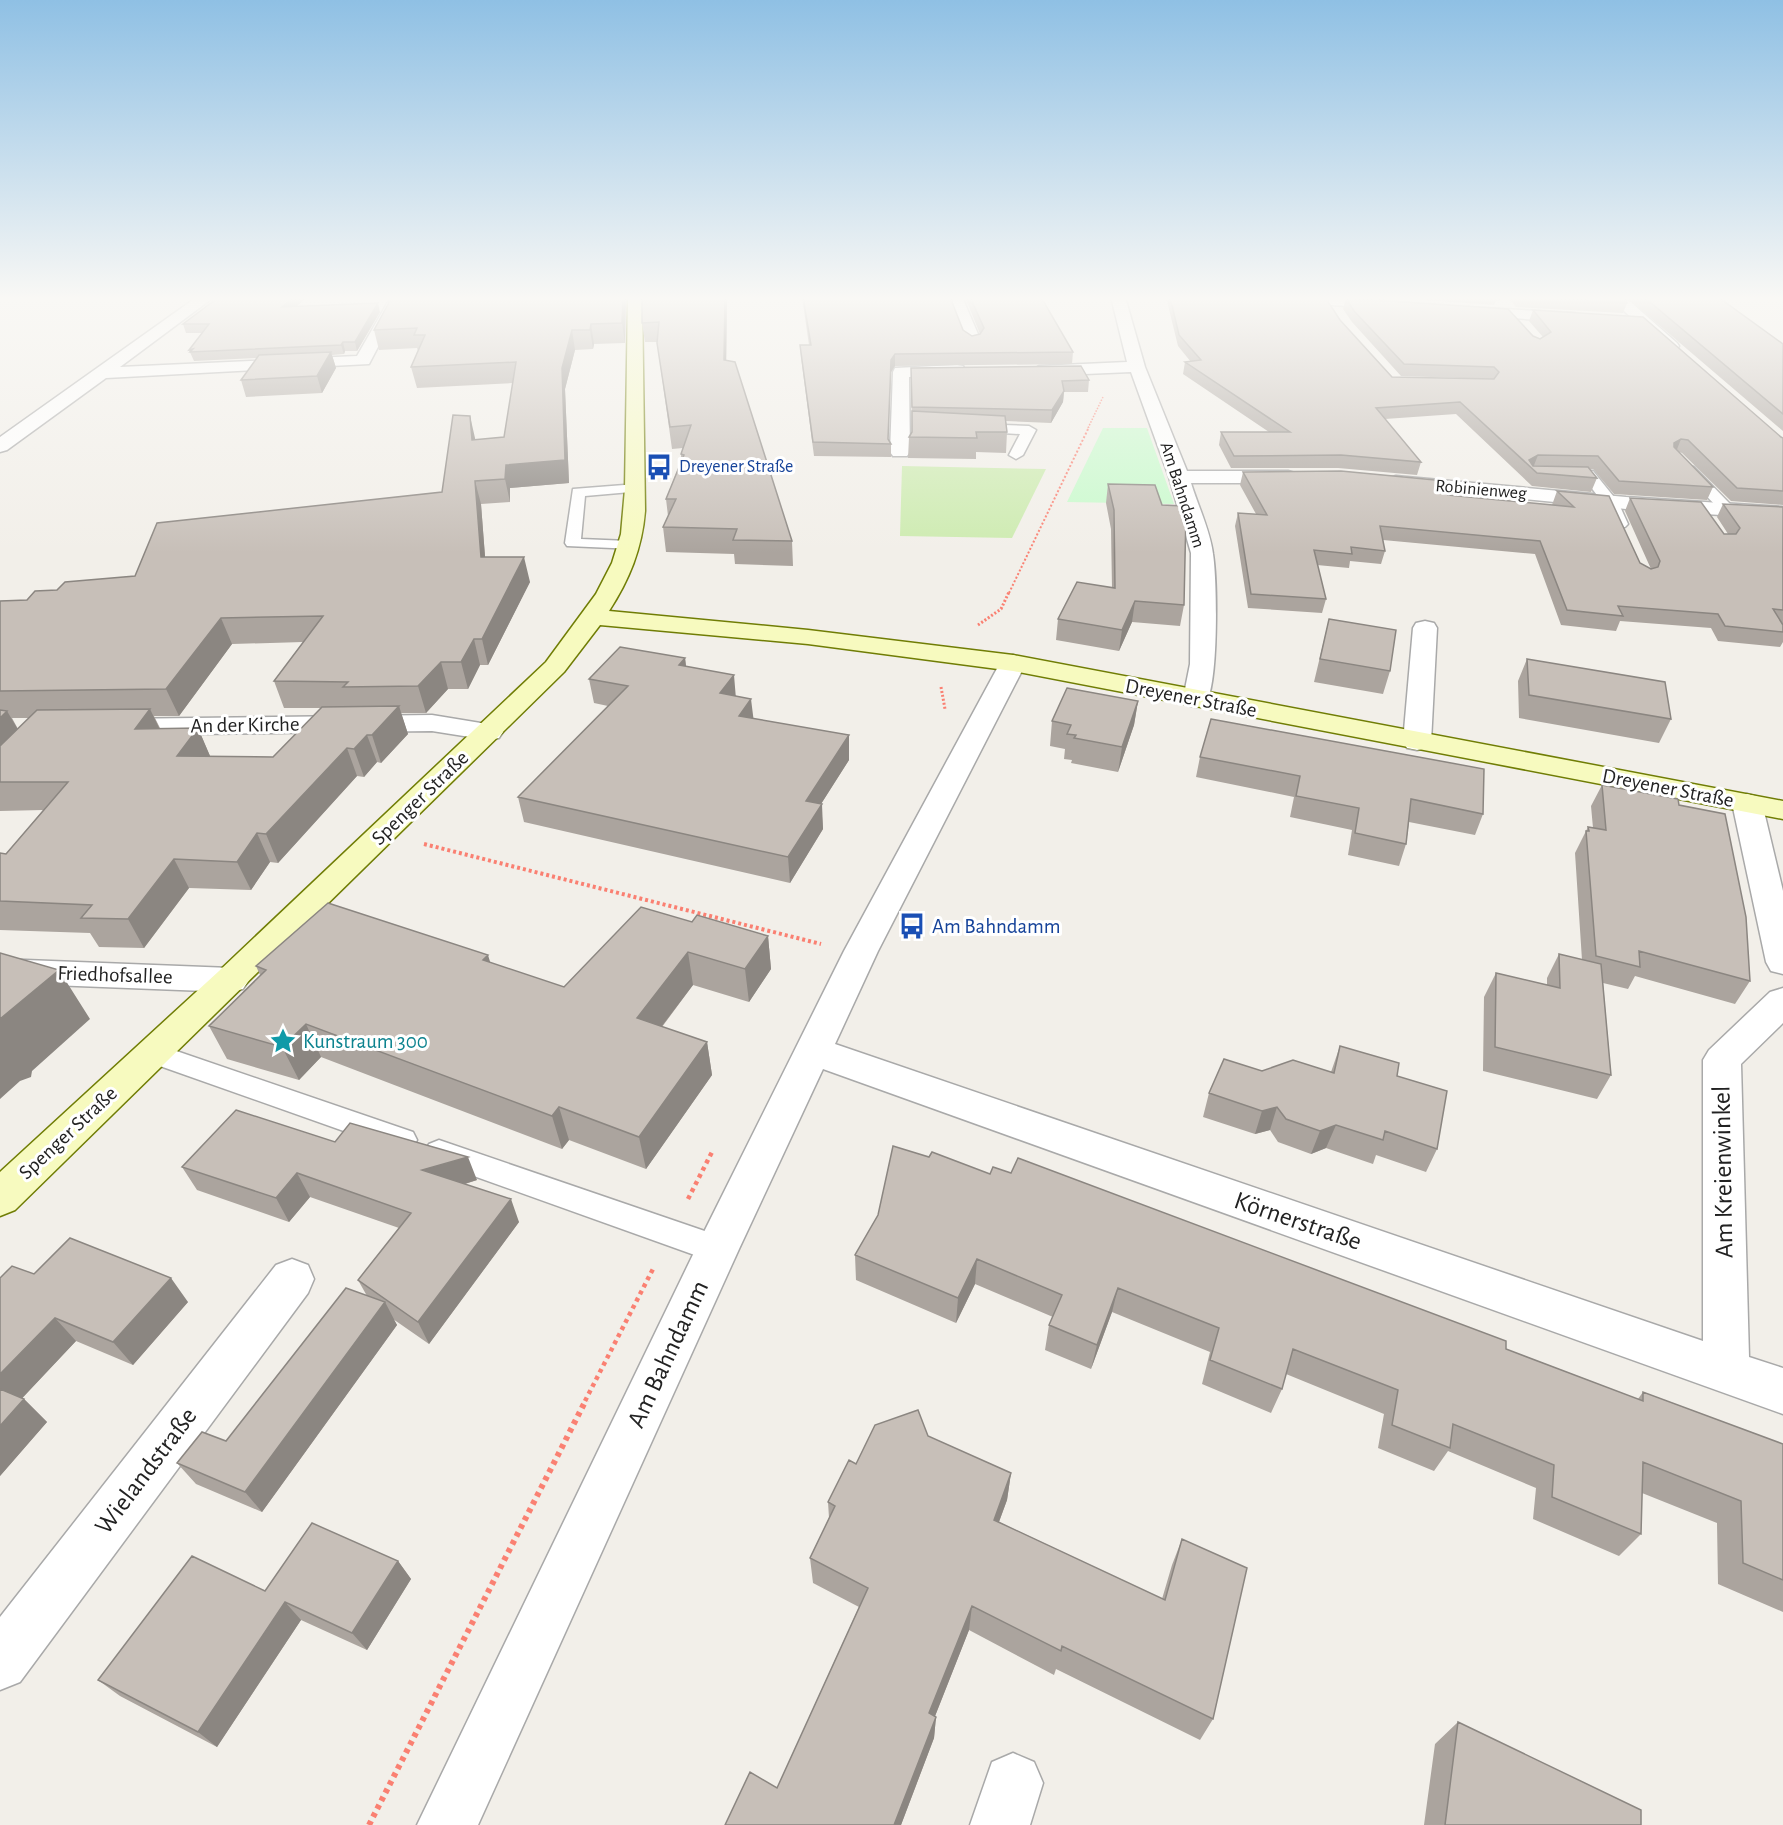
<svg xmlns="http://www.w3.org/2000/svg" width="1783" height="1825" viewBox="0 0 1783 1825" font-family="'Alegreya Sans',sans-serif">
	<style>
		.grass { fill: #cdebb0 }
		.park { fill: #c8facc }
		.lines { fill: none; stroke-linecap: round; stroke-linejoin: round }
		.lane-casing { stroke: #a9a9a9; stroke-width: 3 }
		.street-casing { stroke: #a9a9a9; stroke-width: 3 }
		.secondary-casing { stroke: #707d05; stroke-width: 3 }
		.path-far5 { stroke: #fa8072; stroke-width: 1.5; stroke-dasharray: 1.5 1.5; stroke-linecap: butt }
		.path-far4 { stroke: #fa8072; stroke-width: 2; stroke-dasharray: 2 2; stroke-linecap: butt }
		.path-far3 { stroke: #fa8072; stroke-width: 3; stroke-dasharray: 2 2; stroke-linecap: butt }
		.path-far2 { stroke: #fa8072; stroke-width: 4; stroke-dasharray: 3 3; stroke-linecap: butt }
		.path-far1 { stroke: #fa8072; stroke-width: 4.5; stroke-dasharray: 4 4; stroke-linecap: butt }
		.path { stroke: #fa8072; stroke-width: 6; stroke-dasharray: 4.5 4.5; stroke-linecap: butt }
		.lane { fill: #fff; fill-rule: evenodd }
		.street { fill: #fff; fill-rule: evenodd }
		.secondary { fill: #f7fabf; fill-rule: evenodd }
		.wall { fill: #aba49e; fill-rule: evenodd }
		.shaded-wall { fill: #8b8681 }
		.building { fill: #c7bfb8; stroke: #8b8681; stroke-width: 1.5 }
		.labels { text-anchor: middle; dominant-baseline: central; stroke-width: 6; stroke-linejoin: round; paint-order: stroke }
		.far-transit-label { font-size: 18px; fill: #164399; stroke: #fff; text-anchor: start }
		.far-street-label { font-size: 18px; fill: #222; stroke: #fff }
		.street-label { font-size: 21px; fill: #222; stroke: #fff }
		.transit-label { font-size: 21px; fill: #164399; stroke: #fff; text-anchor: start }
		.culture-label { font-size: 21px; fill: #0d838f; stroke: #fff; text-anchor: start }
		.near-street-label { font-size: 26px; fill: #222; stroke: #fff }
	</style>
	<rect width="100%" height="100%" fill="#f2efe9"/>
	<path class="grass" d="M902,466L1046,469L1012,538L900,536Z"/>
	<path class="park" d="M1103,428H1147L1174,504L1067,502Z"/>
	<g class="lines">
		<g class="lane-casing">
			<path id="lane" d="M975,424L1029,426L1036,430L1023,455L1016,459L1009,455L1020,434L970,431L968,428L970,425Z
				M1689,466L1694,467L1732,506L1735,509L1732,512H1722L1684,473L1682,470Z
				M1566,470L1593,471L1618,502L1628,524L1625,527H1615L1603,503L1584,478L1561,477L1559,474Z
				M637,484L642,485L644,488L642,491L585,496L581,539L629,541L635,543L637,546L635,549L567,546L565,543L573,489Z
				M153,1043L413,1132L417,1140L413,1148L403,1152L143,1060L139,1053L143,1046Z
				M439,1140L728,1239L733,1249L728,1259L717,1263L429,1160L424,1152L429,1144Z"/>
		</g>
		<g class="street-casing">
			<path id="street" d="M197,297H214L120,367L357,356L388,302L393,301L400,305L369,364L106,378L7,450L0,452V437Z
				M948,297H962L981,341L979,344L973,346L965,341Z
				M1111,297H1125L1145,367L1187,471H1288L1295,473L1298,477L1295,481L1288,483H1191C1198,506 1210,530 1213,554C1217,580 1219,685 1205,705L1196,707L1187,705L1183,699L1190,664L1191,553L1169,477L1131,372L1039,376L1031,371L1039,366L1127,362Z
				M1265,297C1286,297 1387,294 1397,305L1390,309L1272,301Z
				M1609,297H1625L1677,343L1679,346L1677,349H1665Z
				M1468,307L1575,313L1583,318L1575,323L1463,314L1461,311L1463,308Z
				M957,365L963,366L965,370L963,374L909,377L910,452L907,456H893L890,452L893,372L895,368Z
				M1396,476L1626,497L1783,507V519L1626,509L1389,486L1386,482L1389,478Z
				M1425,621L1434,623L1437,628L1431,742L1427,748L1417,750L1407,748L1403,742L1413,628L1416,623Z
				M1013,655L1022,658L1026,663L878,951L835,1044L1703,1341V1060L1709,1050L1770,992L1783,988V1023L1741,1064L1749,1357L1783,1368V1414L823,1069L739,1249L478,1825H417L702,1236L844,951L1000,663L1004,658Z
				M432,715L499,726L503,732L499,738L489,740L432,731L113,735L103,733L99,727L103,721L113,719Z
				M1747,794L1758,797L1762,803L1783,891V974L1771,971L1766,962L1732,803L1736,797Z
				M0,959L231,968L243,971L249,980L243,989L231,992L0,983Z
				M292,1259L308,1265L314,1279L308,1293L20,1682L0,1690V1617L276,1265Z
				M1013,1753L1034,1762L1043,1783L1030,1825H970L992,1762Z"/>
		</g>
		<g class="secondary-casing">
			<path id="secondary" d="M628,297H642L645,511C642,549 629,580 609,611L808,630L1013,655L1783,801V819L1013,671L808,644L600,625L564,672L15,1210L0,1216V1172L219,971L546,662L596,594L612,563L621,534L625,489Z"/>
		</g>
		<path class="path-far5" d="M1088,428L1103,397"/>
		<path class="path-far4" d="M1009,593L1089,427"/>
		<path class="path-far3" d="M978,625L1001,609L1009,592
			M941,687L945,709"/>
		<path class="path-far2" d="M424,844L821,944"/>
		<path class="path-far1" d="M688,1199L712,1152
			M585,1401L654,1267"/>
		<path class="path" d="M369,1825L586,1400"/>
		<use href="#lane" class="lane"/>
		<use href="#street" class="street"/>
		<use href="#secondary" class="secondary"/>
	</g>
	<path class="wall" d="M219,297H307L296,307L380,312L357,351H345L344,354L332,355L336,368L322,393L246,397L241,380L257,358L194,361L189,350L202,333H186L183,324Z
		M626,297L625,343L594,344L593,349L575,350L565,389L569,483L510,488V502L481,504L485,557L530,582L488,665H480L468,689H448L426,713H401L408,734L381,763L377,762L364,777L357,776L278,863L270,862L251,890L189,888L144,948L99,947L90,933L0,930V853L6,854L43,810L0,811V601L27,600L57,590L135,576L442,492L475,440L504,437L513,383L417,388L411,367L418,351L417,348L379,350L374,330ZM303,642L274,681L284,708H321L273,757L209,756H210L198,728H160L154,716H179L232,644ZM12,718H29L18,729Z
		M727,297L726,360L792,541L793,566L735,564L734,554L666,552L663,527L668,516L666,499L681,461V454L683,448L672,449L657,342H645L642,323Z
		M802,297H950L963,330L972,336L980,334L965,297H1041L1073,352L1072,364L895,366L891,372L888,439L891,444V457L814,456L801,357L800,345H809Z
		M1166,297H1325L1340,320L1392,377L1491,379L1401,376L1352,322L1343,309L1346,298L1533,336L1540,339L1543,337L1529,321L1533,310L1783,438V505L1731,501L1682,453L1679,452L1713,487L1707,500L1614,494L1593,469H1589L1597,478L1591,492L1532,486L1456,414L1385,419L1421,462L1417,475L1338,468H1231L1219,445L1221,432H1269L1183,374L1185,362H1191L1178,346Z
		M1383,297H1718L1783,344V431L1632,302L1626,301L1627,303L1623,313L1516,307L1510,300L1503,298L1495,302L1494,305Z
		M911,368L1089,380L1088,392H1064L1063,402L1051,423L1006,421L1007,432L1006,453L976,452V459L908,458L909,437L912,432Z
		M1243,472L1448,495L1552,505L1557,491L1640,563L1651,569L1625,511L1630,498L1724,534H1728L1717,517L1723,504L1783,507V642L1780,647L1718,641L1711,628L1620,621L1616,631L1561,625L1535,554L1383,540L1385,551L1381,564L1350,561L1349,568L1317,565L1326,599L1322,613L1248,608L1235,526L1238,513L1256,514L1240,485Z
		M1108,484L1184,605L1180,626L1132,622L1119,651L1056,640L1058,619L1112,588L1111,529L1106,503Z
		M1329,619L1390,671L1383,694L1314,682Z
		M685,658L686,667L736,696L753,719L849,735V760L821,804L823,829L790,883L524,822L518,797L608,706L594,703L589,679Z
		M1527,659L1671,719L1659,743L1519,718L1518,681Z
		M1138,701L1134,725L1118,772L1071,763L1072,760L1064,759L1065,749L1050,746L1052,721Z
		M1211,719L1483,814L1475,835L1409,822L1406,844L1399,866L1348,855L1352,830L1290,817L1294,797L1196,777L1200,757Z
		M1602,785L1679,805L1750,981L1735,1004L1635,976L1628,989L1603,983L1611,1075L1597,1099L1483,1071L1484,997L1496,973L1547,985V978L1559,954L1582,960L1575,853L1588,827L1593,828L1591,806Z
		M692,922L768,936L771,969L749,1002L693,985L662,1027L707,1042L712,1075L646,1169L569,1140L562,1149L321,1057L299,1080L227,1059L209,1026L260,975L256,966L490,963L564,987Z
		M1340,1046L1397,1076L1437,1149L1426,1172L1376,1155L1373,1164L1326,1148L1311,1154L1278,1142L1270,1130L1255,1134L1203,1117L1209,1093L1262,1071L1331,1072Z
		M335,1142L477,1180L465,1184L519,1222L429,1344L393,1319L397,1325L262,1512L196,1484L177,1463L226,1441L367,1296L358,1280L399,1228L310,1197L289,1222L197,1190L182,1167Z
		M990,1174L1506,1349L1638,1399L1643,1392L1783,1444V1612L1718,1584L1717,1523L1642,1493L1641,1534L1619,1556L1533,1519L1536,1488L1448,1451L1434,1471L1378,1448L1384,1414L1286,1374L1282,1389L1271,1413L1202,1384L1210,1352L1112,1312L1091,1369L1045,1350L1049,1325L1053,1317L975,1284L956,1323L856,1280L855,1255Z
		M34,1274L188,1302L133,1365L76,1341L22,1398L24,1399L47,1422L0,1476Z
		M928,1436L1011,1473L1007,1500L999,1522L1162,1599L1172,1565L1182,1539L1213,1719L1200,1740L1056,1669L1054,1675L969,1630L935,1716L936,1717L934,1738L901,1825H725L777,1788L859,1607L813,1583L810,1558L829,1518L828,1502L856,1464Z
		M398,1561L411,1579L367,1650L301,1620L217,1747L120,1696L98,1680L265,1591Z
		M1458,1722L1641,1825H1424L1435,1744Z"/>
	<path class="shaded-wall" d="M294,297H307L285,316L282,307Z
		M623,297H626L625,343L622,323Z
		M725,297H727L726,380L724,360Z
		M1497,297H1504L1495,302Z
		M378,303L380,312L357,351L355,342Z
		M591,324L594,344L593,349L590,330Z
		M572,330L575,350L565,389L569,483L510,488V502L505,479L506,465L562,368Z
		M343,342L345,351L344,354L341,345Z
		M331,352L336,368L322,393L317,376Z
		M895,354V366L891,372L888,444L891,360Z
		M1064,391L1063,402L1051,423L1052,410Z
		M470,416L475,438L477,463L472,440Z
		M1681,439L1676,452L1669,456L1674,443Z
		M1538,455L1533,468L1529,460Z
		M475,481L481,504L487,582L481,557Z
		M524,557L530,582L488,665L482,639Z
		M1135,601L1132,622L1119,651L1122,630Z
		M221,618L232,644L179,716L166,689Z
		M474,639L480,665L468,689L461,662Z
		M685,658L688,682L679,665Z
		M441,662L448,689L426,713L418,686Z
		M734,675L736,699L720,693Z
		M751,699L754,723L739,716Z
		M1138,701L1134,725L1118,772L1122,747Z
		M399,706L408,734L381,763L372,735Z
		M150,709L163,736L135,729Z
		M7,711L23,738L0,761V718Z
		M198,728L210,756L190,784L177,756Z
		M367,735L377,762L364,777L354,749Z
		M849,735V760L807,826L806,801Z
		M347,748L357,776L278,863L266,834Z
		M822,804L823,829L790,883L788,857Z
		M257,833L270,862L251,890L237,862Z
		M174,859L189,888L144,948L128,919Z
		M768,936L771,969L749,1002L745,969Z
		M688,952L693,985L643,1051L637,1018Z
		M488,955L498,988L483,960Z
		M59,970L90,1019L32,1071L31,1077L20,1081L0,1099V1019Z
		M306,1024L321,1057L299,1080L282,1047Z
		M707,1042L712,1075L646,1169L639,1137Z
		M559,1107L569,1140L562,1149L552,1116Z
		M1277,1107L1270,1130L1255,1134L1262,1111Z
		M1336,1125L1326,1148L1311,1154L1320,1131Z
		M468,1157L477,1180L432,1194L422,1170Z
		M297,1173L310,1197L289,1222L276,1198Z
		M511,1199L519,1222L429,1344L418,1322Z
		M977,1259L975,1284L956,1323L958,1298Z
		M171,1278L188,1302L133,1365L113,1342Z
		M1118,1288L1112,1312L1091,1369L1097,1345Z
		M385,1302L397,1325L262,1512L245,1492Z
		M55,1318L76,1341L13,1408L0,1396V1374Z
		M24,1399L47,1422L0,1476V1426Z
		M1011,1473L1007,1500L990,1546L994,1520Z
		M398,1561L411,1579L367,1650L352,1633Z
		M285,1602L301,1620L217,1747L198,1732Z
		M972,1606L969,1630L928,1734L929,1713Z
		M936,1717L934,1738L901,1825H894Z"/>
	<path class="building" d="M219,297H294L282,307L378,303L355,342H343L341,345L190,352L193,349L189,350L209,324H183Z
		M392,297H623L622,323L591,324L590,330H572L562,368L565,460L506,465L505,479L475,481L481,557H524L482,639H474L461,662H441L418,686L343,687L348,682L274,681L323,616L221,618L166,689L0,691V601L27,600L35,591L57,590L65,582L135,576L157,523L442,492L453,415L470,416L472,440L504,437L516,362L411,367L425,335H414L417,328L374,330Z
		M642,297H725L724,360L735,362L792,541L733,540L737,529L663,527L676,499H666L684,455L681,454L691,425L670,427L657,343L659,322L642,323Z
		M803,297H950L963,330L972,336L980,334L984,328L970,297H1041L1073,352L895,354L891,360L888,439L891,444L813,442L800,345H811Z
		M1170,297H1325L1340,320L1392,377L1494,379L1499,372L1494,367L1404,364L1354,311L1346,298L1508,309L1533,336L1540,339L1551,332L1533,310L1643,317L1781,437L1783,438V491L1737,488L1688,440L1681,439L1674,443V447L1713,487L1619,481L1598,456L1538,455L1529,460L1533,466L1588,467L1597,478L1537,473L1460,402L1376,408L1421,462L1341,455L1234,456L1221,432H1290L1185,362L1201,360L1179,335Z
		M1539,297H1622L1627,303Z
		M1644,297H1718L1783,344V414Z
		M331,352L317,376L241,380L259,355Z
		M1081,366L1089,380L1062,381L1064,391L1052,410L912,407L911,368Z
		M912,411L1005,416L1007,432H976L977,438L909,437L912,432Z
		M1341,471L1435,480L1448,495L1574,507L1557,491L1609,496L1640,563L1651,569L1658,567L1660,561L1630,498L1701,502L1724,534H1736L1740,528L1723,504L1783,507V610L1773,609L1783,625V632L1725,626L1718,614L1618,606L1623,616L1567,610L1540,541L1380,526L1385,551L1351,547L1352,554L1314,550L1326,599L1251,594L1238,513L1267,515L1243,472Z
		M1108,484L1155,485L1162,505L1184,506L1186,512L1184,605L1135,601L1122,630L1058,619L1077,582L1115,588L1114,510Z
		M1329,619L1396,630L1390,671L1320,659Z
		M620,647L685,658L679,665L734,675L720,693L751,699L739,716L849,735L806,801L822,804L788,857L518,797L628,686L589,679Z
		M1527,659L1665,682L1671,719L1529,695Z
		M1067,688L1138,701L1122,747L1074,738L1076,735L1067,734L1071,725L1052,721Z
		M399,706L372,735H367L354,749L347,748L266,834L257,833L237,862L174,859L128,919L81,918L92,905L0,901V853L6,854L68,782H0V746L37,710L150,709L135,729L198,728L177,756L273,757L322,707Z
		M0,710L7,711L0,718Z
		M1211,719L1484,769L1483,814L1411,799L1406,844L1355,833L1359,808L1296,796L1300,776L1200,757Z
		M1602,785L1678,799L1679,805L1725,814L1746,917L1750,981L1639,951L1640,967L1596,956L1586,831H1589L1588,827L1606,830Z
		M328,903L488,955L483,960L564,987L641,907L692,922L697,915L768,936L745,969L688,952L637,1018L707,1042L639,1137L559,1107L552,1116L306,1024L282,1047L209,1026L266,970L256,966Z
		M0,953L59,970L0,1019Z
		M1559,954L1601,964L1611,1075L1495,1047L1496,973L1560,988Z
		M1340,1046L1399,1063L1397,1076L1447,1091L1437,1149L1385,1131L1383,1140L1336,1125L1320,1131L1286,1119L1277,1107L1262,1111L1209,1093L1224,1059L1262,1071L1293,1060L1334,1073Z
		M236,1110L335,1142L350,1123L468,1157L422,1170L511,1199L418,1322L358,1280L411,1213L297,1173L276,1198L182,1167Z
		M893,1146L929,1157L932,1152L990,1174L993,1167L1011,1173L1018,1158L1506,1341V1349L1643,1401V1392L1783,1444V1580L1743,1563L1741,1501L1643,1462L1641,1534L1552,1497L1554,1465L1453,1424L1450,1448L1392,1425L1398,1390L1293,1349L1282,1389L1210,1360L1219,1328L1118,1288L1097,1345L1049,1325L1062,1295L977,1259L958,1298L855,1255L878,1215Z
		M70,1238L171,1278L113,1342L55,1318L0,1374V1278L12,1266L34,1274Z
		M346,1288L385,1302L245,1492L177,1463L202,1432L226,1441Z
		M0,1389L24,1399L0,1426Z
		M918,1410L928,1436L1011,1473L994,1520L1165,1600L1182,1539L1247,1568L1213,1719L1062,1646L1061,1651L972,1606L929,1713L936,1717L894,1825H725L750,1772L777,1788L868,1588L810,1558L835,1506L828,1502L849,1460L856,1464L875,1425Z
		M312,1523L398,1561L352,1633L285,1602L198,1732L98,1680L192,1556L265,1591Z
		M1458,1722L1641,1810V1825H1445Z"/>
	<linearGradient id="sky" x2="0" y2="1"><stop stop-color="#8fc0e4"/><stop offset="0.54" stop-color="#f9f8f5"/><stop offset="1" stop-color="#f9f8f5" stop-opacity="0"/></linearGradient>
	<rect width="1783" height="553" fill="url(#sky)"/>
	<defs>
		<g id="bus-bare" transform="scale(2.07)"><path d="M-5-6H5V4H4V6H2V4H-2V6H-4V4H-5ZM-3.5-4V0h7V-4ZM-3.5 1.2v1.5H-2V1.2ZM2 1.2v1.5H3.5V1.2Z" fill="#1a4fb4" stroke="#fff" stroke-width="2.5" paint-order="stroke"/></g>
		<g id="sight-bare" transform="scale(2.07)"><path d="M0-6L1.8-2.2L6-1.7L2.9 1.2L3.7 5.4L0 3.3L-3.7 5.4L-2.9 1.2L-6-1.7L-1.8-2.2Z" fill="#0f9aa8" stroke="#fff" stroke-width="2.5" paint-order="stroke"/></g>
	</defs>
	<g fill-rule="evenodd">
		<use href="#bus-bare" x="659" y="467"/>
		<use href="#bus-bare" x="912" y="926"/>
		<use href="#sight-bare" x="283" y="1041"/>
	</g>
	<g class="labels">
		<g class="far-transit-label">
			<text x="679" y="467">Dreyener Straße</text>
		</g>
		<g class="far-street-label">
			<text transform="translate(1481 490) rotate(5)">Robinienweg</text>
			<text transform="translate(1182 495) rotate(72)">Am Bahndamm</text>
		</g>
		<g class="street-label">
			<text transform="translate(1191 698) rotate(11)">Dreyener Straße</text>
			<text transform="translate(245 725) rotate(-1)">An der Kirche</text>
			<text transform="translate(1668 788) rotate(11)">Dreyener Straße</text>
			<text transform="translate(420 798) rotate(-44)">Spenger Straße</text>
			<text transform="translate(115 975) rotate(2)">Friedhofsallee</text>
			<text transform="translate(68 1133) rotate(-43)">Spenger Straße</text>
		</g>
		<g class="transit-label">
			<text x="932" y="926">Am Bahndamm</text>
		</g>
		<g class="culture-label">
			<text x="303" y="1041">Kunstraum 300</text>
		</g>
		<g class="near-street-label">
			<text transform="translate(1723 1172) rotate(-91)">Am Kreienwinkel</text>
			<text transform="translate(1298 1221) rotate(19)">Körnerstraße</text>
			<text transform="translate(668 1354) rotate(-65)">Am Bahndamm</text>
			<text transform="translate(146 1471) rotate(-53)">Wielandstraße</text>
		</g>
	</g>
</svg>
